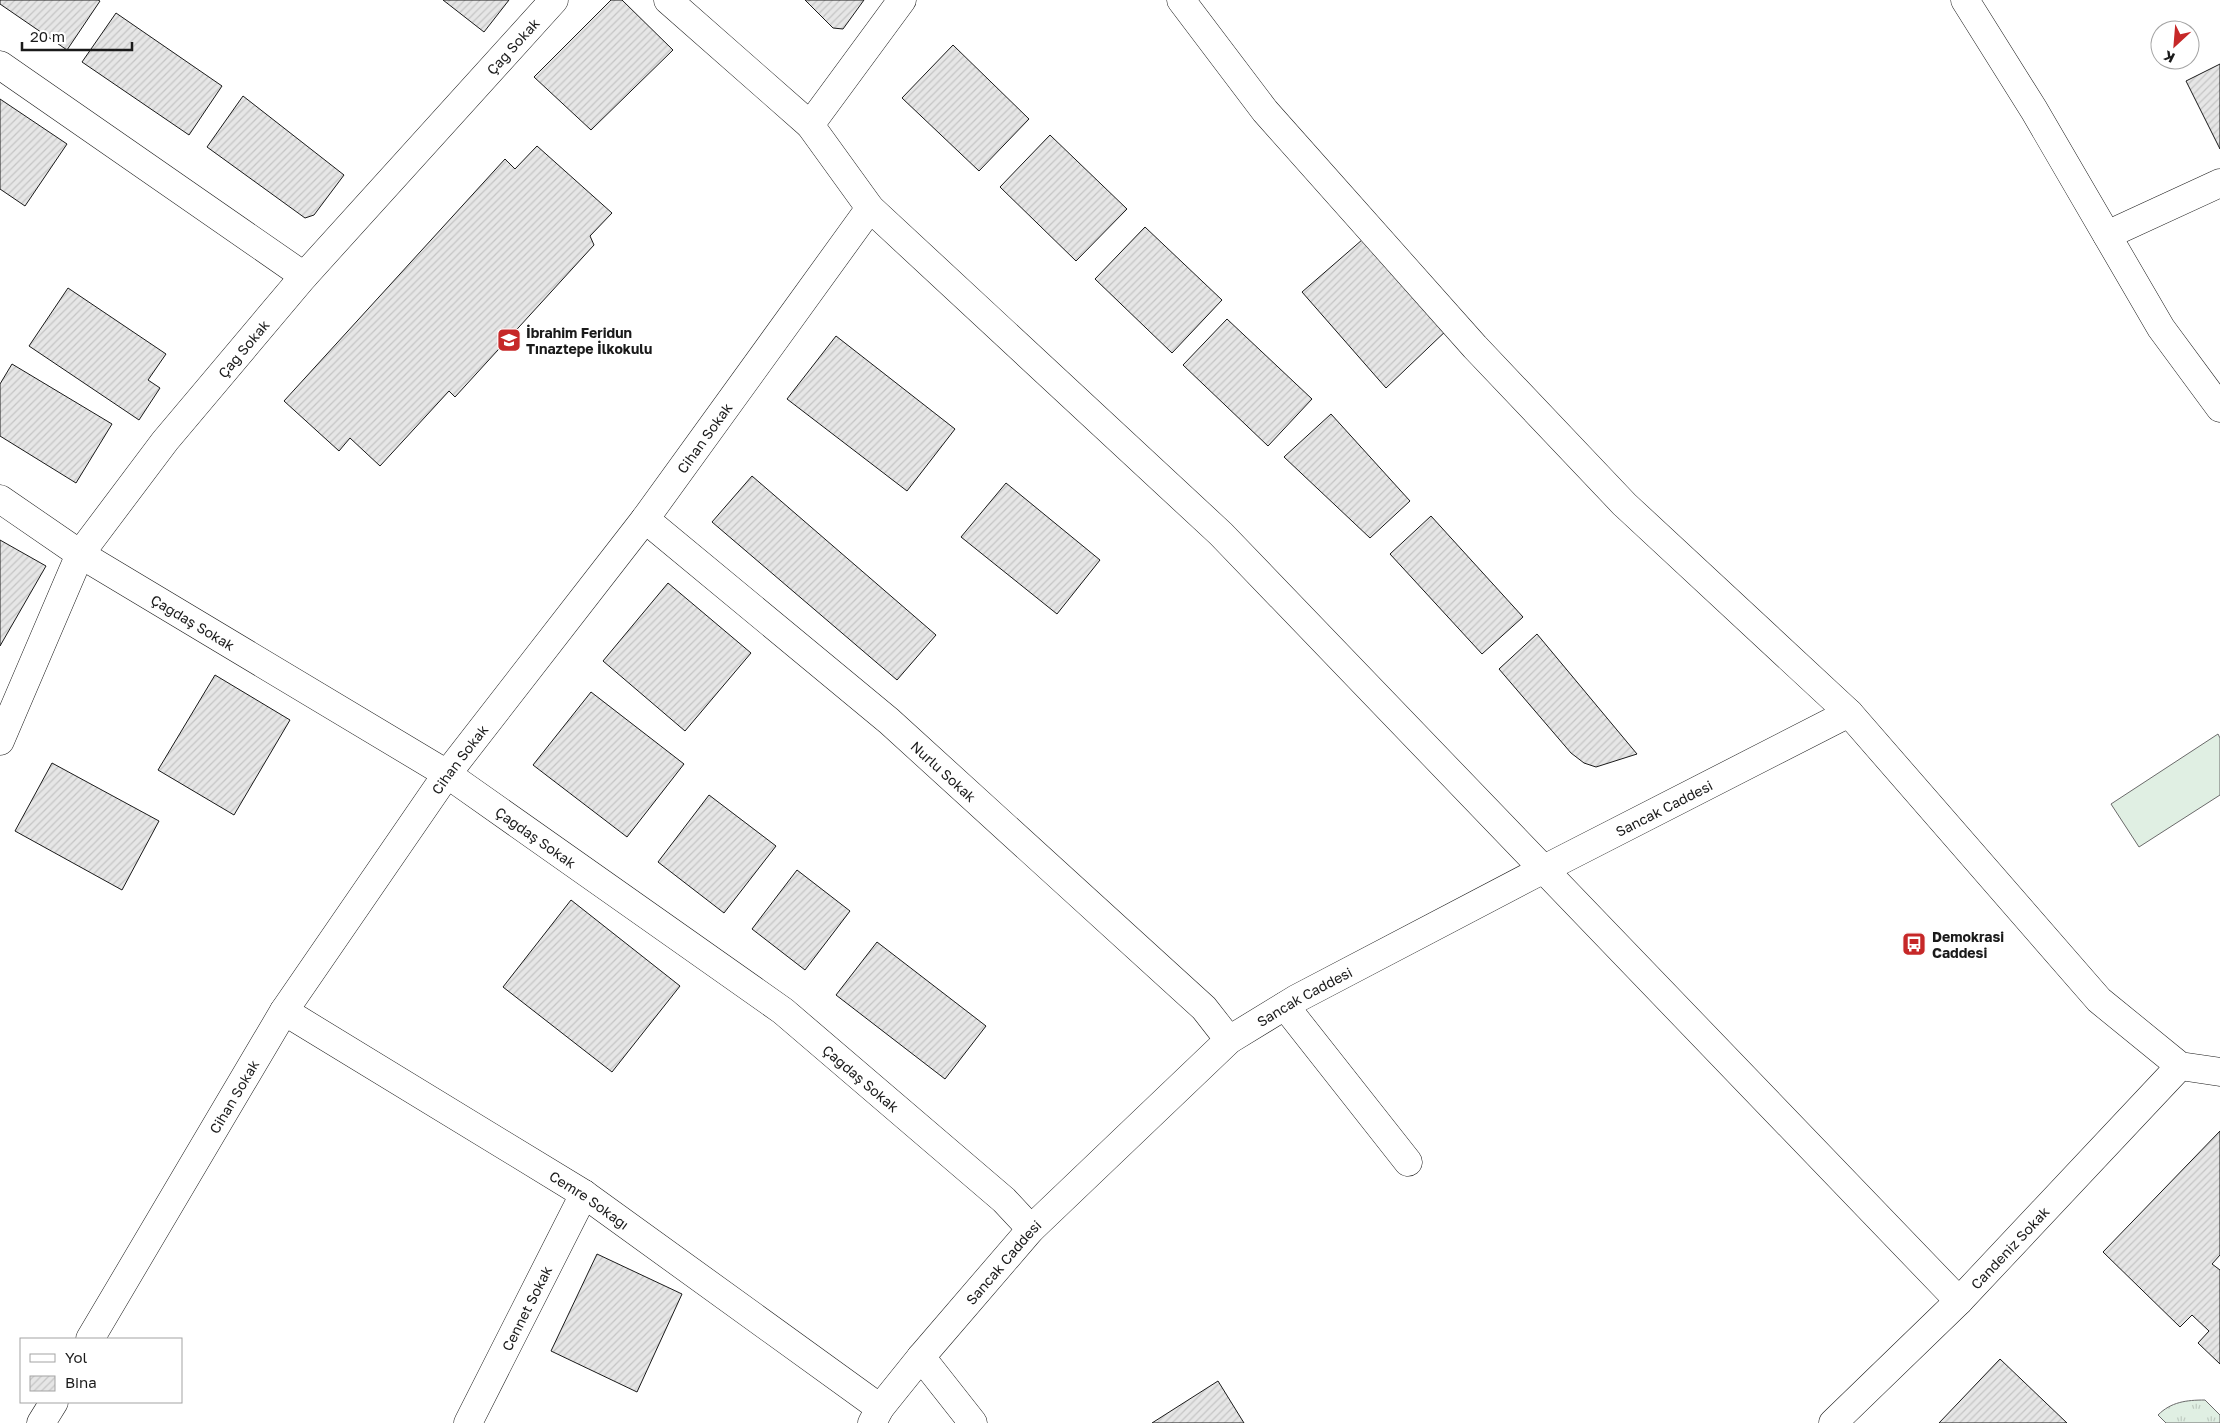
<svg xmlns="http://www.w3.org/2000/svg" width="2220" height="1423" viewBox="0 0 2220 1423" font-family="'Golos Text',sans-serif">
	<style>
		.grass { fill: url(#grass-tufts); stroke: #6a6a6a }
		.pitch { fill: #e0efe3; stroke: #6a6a6a }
		.building { fill: url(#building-hatch); stroke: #1a1a1a }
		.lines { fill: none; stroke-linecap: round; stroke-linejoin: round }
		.minor-casing { stroke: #1a1a1a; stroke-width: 29 }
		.major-casing { stroke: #1a1a1a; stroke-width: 29 }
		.minor { stroke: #fff; stroke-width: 28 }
		.major { stroke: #fff; stroke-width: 28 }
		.labels { text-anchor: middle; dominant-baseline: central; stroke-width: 4; stroke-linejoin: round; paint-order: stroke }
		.street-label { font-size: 14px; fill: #1a1a1a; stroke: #fff }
		.poi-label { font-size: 14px; font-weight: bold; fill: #1a1a1a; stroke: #fff; text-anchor: start }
	</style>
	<defs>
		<pattern id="grass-tufts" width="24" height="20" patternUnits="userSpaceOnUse" patternTransform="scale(1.25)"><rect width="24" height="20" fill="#e0efe3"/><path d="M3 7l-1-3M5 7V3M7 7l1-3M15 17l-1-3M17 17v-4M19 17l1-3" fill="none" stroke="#c0ccc2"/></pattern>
		<pattern id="building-hatch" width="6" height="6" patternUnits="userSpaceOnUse" patternTransform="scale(1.25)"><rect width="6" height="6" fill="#e6e6e6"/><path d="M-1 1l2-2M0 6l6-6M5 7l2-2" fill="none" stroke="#c5c5c5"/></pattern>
	</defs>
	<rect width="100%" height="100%" fill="#fff"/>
	<path class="grass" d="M2205,1400L2220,1415V1423H2166L2158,1415C2171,1402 2186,1400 2205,1400Z"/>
	<path class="pitch" d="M2218,734L2220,738V795L2139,847L2111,804Z"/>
	<path class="building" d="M0,0H98L100,1L67,50L0,4Z
		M443,0H509L484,32Z
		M611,0H622L673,50L591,130L534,77Z
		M805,0H864L843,29L833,28Z
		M116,13L222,86L189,135L82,62Z
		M953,45L1029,119L979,171L902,98Z
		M2220,64V149L2186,81Z
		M243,96L344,175L314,215L305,218L207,147Z
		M0,99L67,144L25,206L0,189Z
		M1050,135L1127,209L1076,261L1000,187Z
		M537,146L612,213L590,236L594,245L455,397L449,391L380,466L350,438L339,451L284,401L505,159L515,169Z
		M1145,227L1222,300L1172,353L1095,279Z
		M1370,233L1450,327L1386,388L1302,292Z
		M68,288L166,354L148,380L160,388L139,420L29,346Z
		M1227,319L1312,399L1268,446L1183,365Z
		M836,336L955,429L907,491L787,399Z
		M12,364L112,424L76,483L0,436V384Z
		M1331,414L1410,501L1370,538L1284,457Z
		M752,476L936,635L897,680L712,522Z
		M1006,483L1100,560L1057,614L961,537Z
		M1431,516L1523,617L1482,654L1390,554Z
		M0,540L46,566L0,646Z
		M668,583L751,653L685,731L603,661Z
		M1537,634L1637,754L1596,767L1584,763L1571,753L1499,669Z
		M215,675L290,720L234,815L158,770Z
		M591,692L684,764L627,837L533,765Z
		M52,763L159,821L122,890L15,831Z
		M709,795L776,846L724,913L658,862Z
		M797,870L850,911L805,970L752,929Z
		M571,900L680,986L612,1072L503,987Z
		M877,942L986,1026L945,1079L836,995Z
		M2220,1131V1255L2212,1264L2220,1270V1364L2198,1343L2209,1331L2192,1315L2180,1327L2103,1252Z
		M597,1254L682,1294L637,1392L551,1351Z
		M2000,1359L2067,1423H1939Z
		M1218,1381L1244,1423H1152Z"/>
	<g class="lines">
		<g class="minor-casing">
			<g id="minor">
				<path d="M668,0L810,125L870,208L1221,534L1959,1301"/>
				<path d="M1965,0L2034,110L2161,328L2220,408"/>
				<path d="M0,65L304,276"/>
				<path d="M810,125L902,0"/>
				<path d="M2107,235L2220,183"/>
				<path id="s1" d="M0,499L80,554L447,774L783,1011L1004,1200L1031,1229"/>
				<path id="s2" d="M645,519L889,721L1204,1008L1229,1040"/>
				<path id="s3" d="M0,741L80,554L165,441L304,276L554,0"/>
				<path d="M1285,1006L1408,1162"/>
				<path id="s4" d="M284,1011L584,1194L880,1408"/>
				<path id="s5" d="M90,1339L284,1011L447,774L645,519L870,208"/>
				<path d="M921,1357L973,1423"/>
				<path d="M41,1423L54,1402"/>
				<path id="s6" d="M468,1423L584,1194"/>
				<path id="s7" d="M872,1423L880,1408L921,1357L1031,1229L1229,1040L1296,999L1544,869L1849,713"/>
				<path id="s8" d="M1833,1423L1959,1301L2180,1066"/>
			</g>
		</g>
		<g class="major-casing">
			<path id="major" d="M1181,0L1265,111L1475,347L1624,504L1849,713L2099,1000L2180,1066L2220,1072"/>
		</g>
		<use href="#minor" class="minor"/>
		<use href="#major" class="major"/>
	</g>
	<defs>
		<g id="school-square" transform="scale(1.25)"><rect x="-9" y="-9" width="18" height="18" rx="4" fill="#c62828" stroke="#fff"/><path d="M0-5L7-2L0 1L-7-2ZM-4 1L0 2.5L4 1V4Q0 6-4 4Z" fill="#fff"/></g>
		<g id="bus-square" transform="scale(1.25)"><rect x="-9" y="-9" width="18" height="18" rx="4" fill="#c62828" stroke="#fff"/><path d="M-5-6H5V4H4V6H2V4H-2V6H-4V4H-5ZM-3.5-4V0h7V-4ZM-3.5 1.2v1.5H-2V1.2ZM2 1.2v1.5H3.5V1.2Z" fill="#fff"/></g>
	</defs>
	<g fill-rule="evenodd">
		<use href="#school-square" x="509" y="340"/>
		<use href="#bus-square" x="1914" y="944"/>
	</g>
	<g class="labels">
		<g class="street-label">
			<text stroke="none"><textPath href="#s3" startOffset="871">Çağ Sokak</textPath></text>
			<text stroke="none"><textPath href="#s3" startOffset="466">Çağ Sokak</textPath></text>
			<text stroke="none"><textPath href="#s5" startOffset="1092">Cihan Sokak</textPath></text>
			<text stroke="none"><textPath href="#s1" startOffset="229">Çağdaş Sokak</textPath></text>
			<text stroke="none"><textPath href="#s5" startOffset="688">Cihan Sokak</textPath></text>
			<text stroke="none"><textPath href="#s2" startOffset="391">Nurlu Sokak</textPath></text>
			<text stroke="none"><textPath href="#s7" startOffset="1018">Sancak Caddesi</textPath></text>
			<text stroke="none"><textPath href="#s1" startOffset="634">Çağdaş Sokak</textPath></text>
			<text stroke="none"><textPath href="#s7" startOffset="612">Sancak Caddesi</textPath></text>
			<text stroke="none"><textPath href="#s1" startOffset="1039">Çağdaş Sokak</textPath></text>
			<text stroke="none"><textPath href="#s5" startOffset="282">Cihan Sokak</textPath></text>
			<text stroke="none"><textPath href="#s4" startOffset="359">Cemre Sokağı</textPath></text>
			<text stroke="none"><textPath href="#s8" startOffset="249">Candeniz Sokak</textPath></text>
			<text stroke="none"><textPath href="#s7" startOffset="208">Sancak Caddesi</textPath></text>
			<text stroke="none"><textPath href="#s6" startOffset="129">Cennet Sokak</textPath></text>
		</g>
		<g class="poi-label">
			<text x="526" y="332">İbrahim Feridun<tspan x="526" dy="16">Tınaztepe İlkokulu</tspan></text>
			<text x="1932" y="936">Demokrasi<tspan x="1932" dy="16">Caddesi</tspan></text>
		</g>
	</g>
	<rect x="20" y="1338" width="162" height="65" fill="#ffffff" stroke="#a3a3a3"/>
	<rect x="30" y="1354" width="25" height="8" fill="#ffffff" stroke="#a3a3a3"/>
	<text x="65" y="1363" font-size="15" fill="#1a1a1a">Yol</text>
	<rect x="30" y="1376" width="25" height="15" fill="url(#building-hatch)" stroke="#a3a3a3"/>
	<text x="65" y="1388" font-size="15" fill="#1a1a1a">Bina</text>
	<g transform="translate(2175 45) rotate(206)"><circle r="24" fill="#ffffff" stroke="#a3a3a3"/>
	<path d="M0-4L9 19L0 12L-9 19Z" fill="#c62828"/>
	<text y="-8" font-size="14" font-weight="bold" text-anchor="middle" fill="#1a1a1a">K</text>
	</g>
	<path d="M22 42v8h110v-8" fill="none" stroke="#1a1a1a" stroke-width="2.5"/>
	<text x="30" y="42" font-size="15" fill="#1a1a1a" stroke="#ffffff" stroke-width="4" paint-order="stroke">20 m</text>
</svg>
